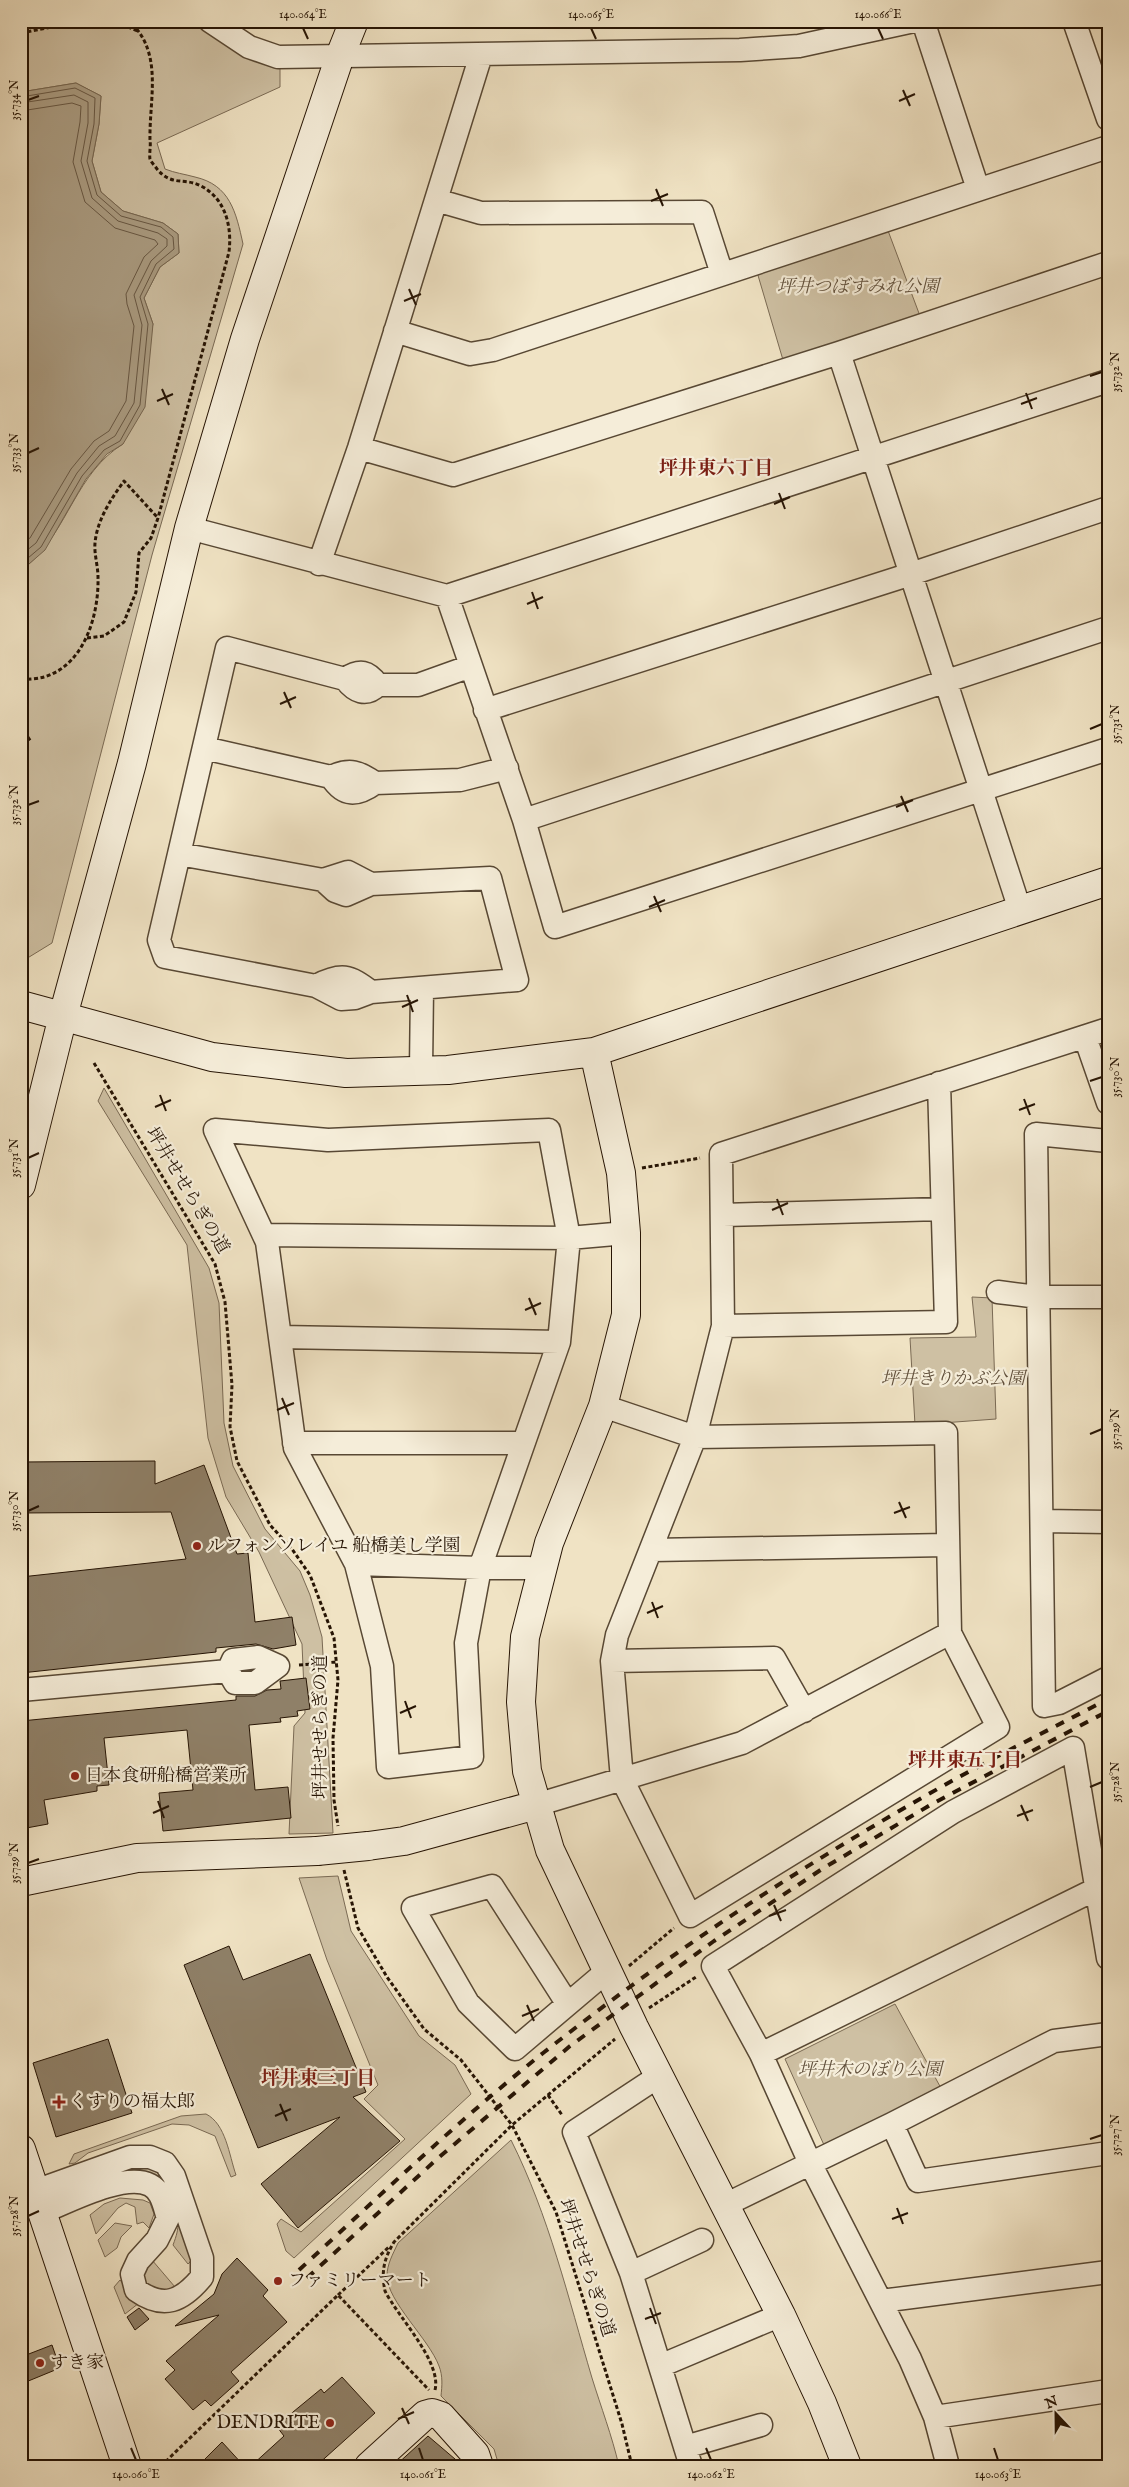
<svg xmlns="http://www.w3.org/2000/svg" width="1129" height="2487" viewBox="0 0 1129 2487" font-family="'IM FELL English','Noto Serif JP',serif">
	<style>
		.green { fill: #cec0a3; stroke: #7a6a54 }
		.water { fill: #ab9d83; stroke: #766650 }
		.lines { fill: none; stroke-linecap: round; stroke-linejoin: round }
		.shore { stroke: #685844; stroke-width: 1 }
		.building { fill: #8f8068; stroke: #261404 }
		.street-casing { stroke: #584834; stroke-width: 25 }
		.secondary-casing { stroke: #261404; stroke-width: 30 }
		.path { stroke: #261404; stroke-width: 3; stroke-dasharray: 4 2.5; stroke-linecap: butt }
		.street { stroke: #f5edd9; stroke-width: 22 }
		.secondary { stroke: #f5edd9; stroke-width: 28 }
		.rail { stroke: #261404; stroke-width: 4; stroke-dasharray: 9 9; stroke-linecap: butt }
		.secondary-bridge-casing { stroke: #261404; stroke-width: 30; stroke-linecap: butt }
		.secondary-bridge { stroke: #f5edd9; stroke-width: 28 }
		.ticks { fill: none; stroke: #261404; stroke-width: 2 }
		.poi-dot { fill: #8f2418; stroke: #f5edd9; stroke-width: 2 }
		.labels { text-anchor: middle; dominant-baseline: central; stroke-width: 4.5; stroke-linejoin: round; paint-order: stroke }
		.park-label { font-size: 18px; font-style: italic; fill: #61503c; stroke: #f5edd9 }
		.street-label { font-size: 18px; fill: #261404; stroke: #f5edd9 }
		.poi-label { font-size: 18px; fill: #261404; stroke: #f5edd9; text-anchor: start }
		.neighbourhood-label { font-size: 19px; font-weight: bold; fill: #7a1f14; stroke: #f5edd9 }
		.neatline { fill: none; stroke: #261404; stroke-width: 2 }
		.ticks-label { font-size: 12px; text-anchor: middle; fill: #261404 }
	</style>
	<rect width="100%" height="100%" fill="#f0e3c4"/>
	<filter id="stains"><feTurbulence type="fractalNoise" baseFrequency=".004" numOctaves="4"/><feColorMatrix values="0 0 0 0 .2 0 0 0 0 .09 0 0 0 0 .02 0 0 0 .5 -.17"/></filter>
	<radialGradient id="worn" r=".72"><stop offset=".6" stop-color="#630" stop-opacity="0"/><stop offset="1" stop-color="#630" stop-opacity=".3"/></radialGradient>
	<path class="green" d="M21,21H201L280,60V87L157,143L165,169C175,173 184,174 195,177C230,185 236,212 243,244L152,555L52,943L21,962V563L29,564C68,530 76,473 123,444L153,324L144,298L160,267L179,253L178,234L163,223L123,211L101,192L92,161L99,124L101,96L76,83L21,92Z
		M887,228L920,316L783,360L757,272Z
		M104,1088L209,1268L219,1303L224,1423L233,1466L265,1529L300,1571L310,1595L322,1637L333,1833L289,1834L294,1726L305,1713L302,1644L259,1552L226,1497L208,1438L187,1245L98,1101Z
		M972,1297L992,1298L996,1419L915,1425L910,1338L976,1337Z
		M338,1876L351,1931L419,2036L455,2065L471,2094L294,2258L286,2251L277,2224L281,2219L301,2232L405,2139L364,2099L378,2085L327,1960L299,1878Z
		M895,2004L942,2090L824,2145L785,2059Z
		M206,2114C226,2124 229,2155 236,2175L231,2177L215,2136L189,2125L172,2124L88,2153L75,2163L69,2164L74,2154L181,2116Z
		M511,2140C549,2216 568,2297 592,2378C601,2407 612,2436 619,2466H499L494,2449L441,2396C442,2386 443,2376 439,2366C429,2339 387,2301 387,2276C387,2264 393,2254 398,2243Z
		M133,2164C148,2167 158,2171 169,2182L192,2260L188,2264L173,2245C180,2227 180,2218 171,2201C168,2194 165,2186 161,2180C146,2160 102,2179 83,2184Z
		M120,2198L143,2200L150,2203L154,2214L149,2228L143,2222L137,2224L135,2207L126,2203L118,2208L96,2234L90,2215L104,2204Z
		M115,2223L132,2226L121,2237L117,2248L105,2257L98,2240Z
		M152,2260L175,2287L164,2293C144,2283 137,2281 152,2260Z
		M120,2280L139,2303L125,2314L114,2287Z"/>
	<path class="water" d="M76,83L101,96L99,124L92,161L101,192L123,211L163,223L178,234L179,253L160,267L144,298L153,324L145,407L123,444L107,454L86,479L45,550L29,564L21,562V92Z"/>
	<g class="lines">
		<path class="shore" d="M21,97L75,88L95,98L94,124L87,161L97,195L121,216L161,227L173,237L174,249L156,264L140,297L148,324L140,405L120,441L104,450L82,476L41,547L28,558H21
			M21,103L74,95L88,102V123L81,161L92,198L118,221L158,233L167,239V246L151,261L134,295L142,325L134,403L115,436L99,446L77,473L36,543L26,551L21,552
			M21,111L72,103L81,106L80,122L73,162L85,202L115,228L155,240L158,244L144,257L126,294L127,304L134,326L126,401L109,431L94,441L71,469L30,538L21,544"/>
	</g>
	<path class="building" d="M155,1461V1484L204,1465L237,1554L248,1553L255,1622L292,1617L296,1645L273,1649L256,1644L216,1648V1652L198,1654L21,1673V1577L186,1559L171,1512L21,1513V1462Z
		M306,1678L310,1709L297,1711L298,1716L280,1718L281,1722L249,1725L255,1790L288,1787L291,1818L163,1831L159,1793L193,1790L187,1730L104,1738L109,1785L97,1786V1791L44,1800L48,1824L21,1829V1721L236,1700V1696H255L267,1690L281,1689L280,1681Z
		M229,1946L243,1980L310,1954L366,2092L353,2097L400,2141L298,2228L261,2184L340,2117L258,2148L184,1965Z
		M108,2039L132,2113L56,2137L33,2063Z
		M237,2258L268,2290L263,2296L287,2322L231,2372L239,2381L211,2406L205,2400L193,2410L165,2379L175,2370L166,2361L219,2315L175,2326L214,2294L222,2274Z
		M139,2308L149,2319L135,2330L127,2317Z
		M52,2345L60,2368L21,2384V2357Z
		M342,2377L375,2413L316,2466H251L284,2436L277,2427L293,2412L321,2389L324,2393Z
		M428,2436L462,2465V2466H395Z
		M222,2442L244,2466H198Z"/>
	<g class="lines">
		<g class="street-casing">
			<path id="street" d="M210,21L249,47L278,57L740,50L799,46L914,21
				M923,21L978,189
				M1074,21L1108,119
				M436,200L481,213L702,212L722,274
				M395,331L470,354L493,350L1108,147
				M839,353L1020,910
				M359,448L453,475L839,353L1108,263
				M189,528L447,596L1108,381
				M319,564L359,448L481,55
				M447,596L524,820L555,927L1108,749
				M345,679C360,669 368,671 378,685
				M485,710L911,574L1108,508
				M204,748L331,777C344,797 357,796 375,783L460,780L507,768
				M331,777C350,768 359,772 375,783
				M524,820L1108,628
				M179,854L323,880L335,891L346,895L371,884L490,878L517,980L371,992L355,998L341,999L316,986L165,957L159,940L227,648L345,679C355,692 366,697 378,685H418L471,666
				M323,880L348,872L371,884
				M316,986C341,973 349,975 371,992
				M1085,1037L1108,1103
				M421,1070L422,988
				M1108,1141L1036,1134L1044,1706L1059,1703L1108,1678
				M723,1215L941,1209
				M264,1235L569,1238L626,1233
				M998,1292L1038,1297H1108
				M723,1326L946,1322L939,1083
				M280,1337L559,1342
				M603,1406L695,1437L946,1433L950,1633L998,1727L690,1916L622,1779L612,1661L617,1635L695,1437L723,1326L721,1154L1108,1029
				M294,1443H523
				M1042,1521L1108,1522
				M652,1550L947,1545
				M356,1564L480,1568L559,1342L569,1238L549,1130L328,1140L215,1130L267,1242L295,1448L356,1564L382,1666L388,1767L472,1757L466,1643L480,1568H529L541,1571
				M258,1657L278,1666L255,1683H235L228,1671L233,1660Z
				M612,1661L774,1658L804,1711
				M21,1690L228,1671
				M536,1805L742,1743L950,1633
				M567,2003L492,1886L413,1908L468,2003L515,2049L607,1971
				M761,2054L1096,1889
				M659,2076L574,2132L631,2273L691,2466
				M892,2124L918,2181L1108,2153
				M35,2191L130,2157H150L165,2163L174,2176L202,2258V2277C182,2301 164,2310 136,2290L132,2274L138,2261L157,2240L168,2218C164,2206 162,2191 150,2185C124,2172 68,2202 43,2212
				M725,2205L892,2124L1054,2041L1108,2034
				M631,2273L702,2240
				M881,2301L1108,2272
				M660,2366L781,2315
				M935,2417L1108,2391
				M685,2447L761,2425
				M948,2466L935,2417L910,2359L810,2163L761,2054L713,1966L953,1812L1073,1748L1108,1958"/>
		</g>
		<g class="secondary-casing">
			<path id="secondary" d="M21,1005L212,1057L346,1073L448,1070L594,1052L1108,881
				M594,1052L621,1173L626,1233V1315L603,1406L549,1543L525,1637L521,1702L527,1771L550,1850L634,2027L781,2315L822,2403L847,2466
				M21,1185L63,1016L132,763L189,528L245,339L340,56L354,21
				M368,1846L404,1841L536,1805
				M21,1882L137,1858L317,1851
				M21,2149L127,2466
				M369,2466L425,2415L432,2413L441,2416L475,2454L479,2466"/>
		</g>
		<path class="path" d="M96,21L115,22L138,31
			M21,33L84,21
			M87,638L104,636L124,622L136,592L139,553L151,538L158,518L229,252C232,227 226,199 201,186C184,177 172,187 157,169C155,166 151,162 150,159C149,154 151,146 150,140C149,99 164,52 129,21
			M21,680C28,679 37,679 44,677C85,665 99,614 98,577C98,566 94,554 95,543C97,520 111,499 124,481L158,518
			M21,726L31,742
			M94,1063L215,1264L225,1302L232,1385L230,1427L237,1461L270,1525L292,1549L310,1575L334,1638L338,1680L333,1738L334,1800L338,1826
			M642,1168L700,1158
			M299,1665L336,1662
			M344,1870L358,1928L387,1977L424,2029L461,2060L512,2125L556,2212L622,2424L632,2466
			M629,1966L674,1928
			M649,2008L696,1977
			M548,2095L562,2115
			M338,2295L390,2246
			M435,2390C442,2362 398,2317 385,2291C381,2271 384,2259 394,2242L512,2125L615,2039
			M161,2466L338,2295L429,2390"/>
		<use href="#street" class="street"/>
		<use href="#secondary" class="secondary"/>
		<path class="rail" d="M299,2270C385,2191 469,2110 561,2039C676,1949 800,1867 927,1795C986,1761 1047,1731 1108,1699
			M307,2278L437,2159L570,2046L714,1941L822,1869L932,1804L1108,1711"/>
		<g class="secondary-bridge-casing">
			<path id="secondary-bridge" d="M317,1851L368,1846"/>
		</g>
		<use href="#secondary-bridge" class="secondary-bridge"/>
	</g>
	<path class="ticks" d="M303,28L308,39M591,28L596,39M878,28L883,39M903,90L910,106M28,100L39,96M899,101L915,94M656,189L663,206M651,201L668,194M409,289L416,305M404,301L421,294M1090,376L1102,372M162,389L169,405M1026,393L1032,409M157,401L173,394M1021,404L1037,398M28,453L39,448M779,493L785,509M774,504L790,497M532,592L538,609M527,604L543,597M284,692L291,708M280,704L296,697M1090,729L1102,724M901,796L908,812M28,805L39,801M896,807L913,800M654,896L661,912M649,907L665,900M407,995L413,1012M402,1007L418,1000M1090,1081L1102,1077M160,1095L166,1111M1024,1099L1030,1115M155,1107L171,1100M1019,1110L1035,1104M28,1158L39,1153M777,1199L783,1215M772,1210L788,1203M529,1298L536,1315M525,1310L541,1303M282,1398L289,1415M277,1410L294,1403M1090,1434L1102,1429M899,1502L906,1518M28,1511L39,1506M894,1513L910,1507M652,1602L658,1618M647,1613L663,1606M405,1701L411,1718M400,1713L416,1706M1090,1787L1102,1782M158,1801L164,1818M1021,1805L1028,1821M153,1813L169,1806M1017,1816L1033,1810M28,1863L39,1859M774,1905L781,1921M769,1916L786,1910M527,2005L534,2021M522,2016L539,2009M280,2104L287,2121M275,2116L291,2109M1090,2139L1102,2135M897,2208L903,2224M28,2216L39,2211M892,2219L908,2213M650,2308L656,2324M645,2319L661,2313M402,2408L409,2424M398,2419L414,2412M131,2448L136,2460M419,2448L423,2460M706,2448L711,2460M994,2448L998,2460"/>
	<g class="poi-dot">
		<circle cx="197" cy="1546" r="5"/>
		<circle cx="75" cy="1776" r="5"/>
		<path d="M56.5 2094.5h5v5h5v5h-5v5h-5v-5h-5v-5h5z"/>
		<circle cx="278" cy="2281" r="5"/>
		<circle cx="40" cy="2363" r="5"/>
		<circle cx="330" cy="2423" r="5"/>
	</g>
	<g class="labels">
		<g class="park-label">
			<text x="858" y="287">坪井つぼすみれ公園</text>
			<text x="953" y="1379">坪井きりかぶ公園</text>
			<text x="870" y="2070">坪井木のぼり公園</text>
		</g>
		<g class="street-label">
			<text transform="translate(187 1191) rotate(59)">坪井せせらぎの道</text>
			<text transform="translate(321 1727) rotate(-90)">坪井せせらぎの道</text>
			<text transform="translate(586 2268) rotate(72)">坪井せせらぎの道</text>
		</g>
		<g class="poi-label">
			<text x="207" y="1546">ルフォンソレイユ 船橋美し学園</text>
			<text x="85" y="1776">日本食研船橋営業所</text>
			<text x="69" y="2102">くすりの福太郎</text>
			<text x="288" y="2281">ファミリーマート</text>
			<text x="50" y="2363">すき家</text>
			<text x="320" y="2423" text-anchor="end">DENDRITE</text>
		</g>
		<g class="neighbourhood-label">
			<text x="716" y="469">坪井東六丁目</text>
			<text x="965" y="1761">坪井東五丁目</text>
			<text x="318" y="2079">坪井東三丁目</text>
		</g>
	</g>
	<rect width="1129" height="2487" fill="none" stroke="#f0e3c4" stroke-width="55"/>
	<g transform="translate(1056 2414) rotate(338)" stroke="#f5edd9" stroke-width="4" paint-order="stroke">
	<path d="M0-4L9 19L0 12L-9 19Z" fill="#261404"/>
	<text y="-8" font-size="14" font-weight="bold" text-anchor="middle" fill="#261404">N</text>
	</g>
	<rect x="28" y="28" width="1074" height="2432" class="neatline"/>
	<g class="ticks-label">
		<text x="303" y="18">140.064°E</text>
		<text x="591" y="18">140.065°E</text>
		<text x="878" y="18">140.066°E</text>
		<text transform="translate(14 100) rotate(-90)" y="4">35.734°N</text>
		<text transform="translate(1115 372) rotate(-90)" y="4">35.732°N</text>
		<text transform="translate(14 453) rotate(-90)" y="4">35.733°N</text>
		<text transform="translate(1115 724) rotate(-90)" y="4">35.731°N</text>
		<text transform="translate(14 805) rotate(-90)" y="4">35.732°N</text>
		<text transform="translate(1115 1077) rotate(-90)" y="4">35.730°N</text>
		<text transform="translate(14 1158) rotate(-90)" y="4">35.731°N</text>
		<text transform="translate(1115 1429) rotate(-90)" y="4">35.729°N</text>
		<text transform="translate(14 1511) rotate(-90)" y="4">35.730°N</text>
		<text transform="translate(1115 1782) rotate(-90)" y="4">35.728°N</text>
		<text transform="translate(14 1863) rotate(-90)" y="4">35.729°N</text>
		<text transform="translate(1115 2135) rotate(-90)" y="4">35.727°N</text>
		<text transform="translate(14 2216) rotate(-90)" y="4">35.728°N</text>
		<text x="136" y="2478">140.060°E</text>
		<text x="423" y="2478">140.061°E</text>
		<text x="711" y="2478">140.062°E</text>
		<text x="998" y="2478">140.063°E</text>
	</g>
	<rect width="100%" height="100%" filter="url(#stains)"/>
	<rect width="100%" height="100%" fill="url(#worn)"/>
</svg>
